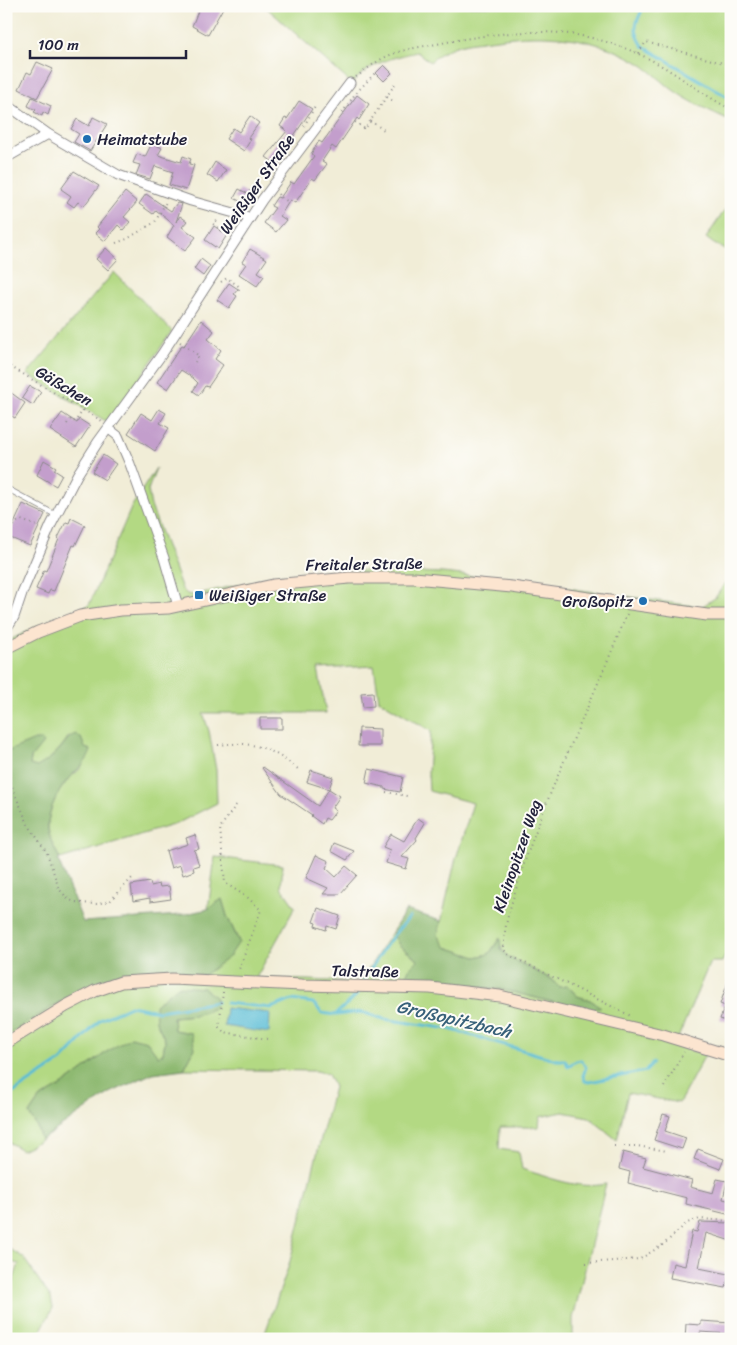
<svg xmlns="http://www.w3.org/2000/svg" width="737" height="1345" viewBox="0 0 737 1345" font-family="Sriracha,sans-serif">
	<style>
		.green { fill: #b3d983; stroke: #6a7e5f }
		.forest { fill: #8eb971; stroke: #586e56 }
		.water { fill: #57bcd5; stroke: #3c6f88 }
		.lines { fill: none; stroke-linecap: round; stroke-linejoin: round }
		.stream { stroke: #57bcd5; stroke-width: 3 }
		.building { fill: #c39ecc }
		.lane-casing { stroke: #8a8889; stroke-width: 6 }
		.street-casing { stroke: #8a8889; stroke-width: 11 }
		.secondary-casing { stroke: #8a8889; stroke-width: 13 }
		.path { stroke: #8a8889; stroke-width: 2; stroke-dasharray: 1 4; stroke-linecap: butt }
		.lane { stroke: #fff; stroke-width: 4.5 }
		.street { stroke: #fff; stroke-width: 9 }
		.secondary { stroke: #fce5d0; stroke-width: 11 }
		.poi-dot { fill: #1f6fb2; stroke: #fdfcf7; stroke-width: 2 }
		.labels { text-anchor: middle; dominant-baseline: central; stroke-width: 4; stroke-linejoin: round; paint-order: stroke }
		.poi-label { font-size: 16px; fill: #22223b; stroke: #fdfcf7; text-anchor: start }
		.street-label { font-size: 16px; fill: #22223b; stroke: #fdfcf7 }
		.water-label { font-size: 18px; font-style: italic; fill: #376079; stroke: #fdfcf7 }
	</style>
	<rect width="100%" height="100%" fill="#fdfcf7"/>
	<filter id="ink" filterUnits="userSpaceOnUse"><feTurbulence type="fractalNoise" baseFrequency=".02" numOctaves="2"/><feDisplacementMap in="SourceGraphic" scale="10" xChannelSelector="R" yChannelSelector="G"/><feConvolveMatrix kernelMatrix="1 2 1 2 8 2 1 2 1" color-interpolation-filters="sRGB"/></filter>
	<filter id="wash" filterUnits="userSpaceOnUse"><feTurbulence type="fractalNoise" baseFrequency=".0096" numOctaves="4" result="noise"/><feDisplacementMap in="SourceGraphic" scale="20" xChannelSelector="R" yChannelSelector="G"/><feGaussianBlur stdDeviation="1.12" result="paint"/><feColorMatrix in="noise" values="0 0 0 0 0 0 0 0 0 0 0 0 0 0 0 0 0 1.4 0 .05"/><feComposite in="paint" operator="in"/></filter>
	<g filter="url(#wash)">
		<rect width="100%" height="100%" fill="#f1edd7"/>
		<path class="green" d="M262,6H731V121C711,111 691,103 673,90C660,80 649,68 634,60C592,36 544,32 497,39C469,43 452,42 430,62L417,52C393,57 368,64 352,84L268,9Z
			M731,201V252L714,244L706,238Z
			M114,272L172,331L109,423L27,374Z
			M156,468L148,490L151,506L182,589L187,594L193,595L237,585L269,580L367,570L442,573L511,580L701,607L715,598L731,575V945L722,962H710L675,1045L705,1055L679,1103L628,1093L617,1140L589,1117L563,1112L540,1117L539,1127H500L499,1149L519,1152L522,1169C548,1177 578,1190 606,1184L573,1318V1339H263L289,1265L334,1087L328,1074L317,1071L184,1069L195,1048L174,1031L173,1017L195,1015L216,998L156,1021L165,1040L163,1054L158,1057L147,1041L108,1051L63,1085L39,1099L29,1114L37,1127L41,1140L22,1150L8,1142L6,1143V1036L66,998L101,981L123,975L150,974L189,975L239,941L227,916L222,899L208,909L215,857L283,865L281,887L295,907L256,978L360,982L392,932L399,945L418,960L409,969L405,981L435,982L500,989L588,1011L601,1007L590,1000L577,996L568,986L559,987C544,971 524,969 507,957C502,952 501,946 499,939L489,954L476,957L446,947L438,935L455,862L473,803L429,791L428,772L431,731L379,700L374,666L318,669L326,713H203L209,731L216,770L217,803L176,824L60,859C55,849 48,838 48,826C48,810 58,790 70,778C74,774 81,769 83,764C88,756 84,746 81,738L69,736C60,750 51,759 37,768L30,765L31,758L36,750L21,747L6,752V642L40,625L89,605L132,506Z
			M6,1247L23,1257L51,1298L53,1308L36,1339H6V1301L19,1264L6,1261Z"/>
		<path class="forest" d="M76,734L81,738L85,748L91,750C88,762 78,769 70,777C59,789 46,813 48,830C50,840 55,849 60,859L58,860L83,922L181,915L208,909L222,899L227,916L239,942L229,957L204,975L150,974L123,975L101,981L66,998L6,1036V752L35,740H42L43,743L31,758L30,765L37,767C44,763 50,759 56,753C64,746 66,737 76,734Z
			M406,910L441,921L438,935L446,947L476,957L489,954L500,938L501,949L507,956L551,979L559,987L568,986L577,996L590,1000L601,1007L589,1011L500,989L435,982L404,981L409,969L418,960L399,945L392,932Z
			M178,986L204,988L216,998L215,1008L195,1015L173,1017L174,1030L191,1033L195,1048L184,1069L153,1073L110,1093L41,1140L37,1127L29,1114L39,1099L63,1085L108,1051L131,1037L147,1041L158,1056L163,1054L165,1040L156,1021L155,1005Z"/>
		<path class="water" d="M226,1008L270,1013L269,1033L224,1026Z"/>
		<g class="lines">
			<path class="stream" d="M644,6C635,24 632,29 643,46L731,99
				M364,980C378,958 391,935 410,917
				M226,1003L271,1008L292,1000L313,1003L322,1013L336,1015L361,1012L384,1019L449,1029L557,1060H565L568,1066L576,1061L581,1060L586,1067L583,1076L585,1081L589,1082L646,1071L653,1063
				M336,1014L358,994
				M10,1095L61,1061L100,1020L130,1006L159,1011L217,1002"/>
		</g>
		<g id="blocks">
			<path class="building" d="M200,6H224L208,35L192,26Z
				M37,62L53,69L37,98L19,89L27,72L31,74Z
				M384,65L392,73L384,81L376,73Z
				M357,95L369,104L359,120L357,118L336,149L332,146L322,161L327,164L315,180L312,178L295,203L290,200L280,216L286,220L276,232L264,223L275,208L271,206L277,197L280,198L291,182L294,184L314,156L311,154L319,141L322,143Z
				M32,97L51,106L48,115L43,112L42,116L34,112L36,110L28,106Z
				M299,101L312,109L289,143L291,145L277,165L266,157L287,131L280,126L285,118L287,119Z
				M250,116L259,123L248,138L251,139L244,151L226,139L233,128L239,132Z
				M93,117L107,124L90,151L74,142L79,134L71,129L77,119L89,126Z
				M152,143L162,148L158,155L181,162L183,156L191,159L189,164L194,165L186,190L169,185L173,172L155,166L150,179L136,175L140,165L133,163L137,154L145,157Z
				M215,162L226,170L218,182L207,175Z
				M74,171L99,186L84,206L78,202L74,207L67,202L71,196L61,189Z
				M239,189L250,195L245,204L234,198Z
				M125,192L137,202L124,217L130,222L123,230L118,225L105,241L95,233L99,229L97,227Z
				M146,194L171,211L177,203L182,204L176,222L180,216L187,221L182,227L196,237L185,251L167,237L174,225L156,210L153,214L139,204Z
				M214,226L227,235L218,249L205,240Z
				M106,248L118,259L108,270L96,259Z
				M250,249L267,259L258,272L264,276L257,286L239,274L246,264L242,262Z
				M201,259L210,266L203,276L194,269Z
				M229,283L238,289L234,294L237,296L229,308L217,300Z
				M201,320L214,331L208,339L221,350L215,359L223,365L208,387L205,386L199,395L193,391L198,383L193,378L181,370L168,389L157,382L182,345L184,346Z
				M30,386L41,392L33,405L22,398Z
				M6,389L25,403L15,418L6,413Z
				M159,409L166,413L160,423L169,428L155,451L128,433L141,413L152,420Z
				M62,413L77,423L79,419L90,426L76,447L50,430Z
				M103,455L116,464L105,480L92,472Z
				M44,460L56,467L54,470L62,475L56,486L37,475Z
				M23,504L45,514L30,546L8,537Z
				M71,518L85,525L75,546L73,545L54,591L50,590L48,594L36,589L44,570L46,571L51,559L59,539L58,538L66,522L69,523Z
				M373,692L374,706L363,707L361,693Z
				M260,718H282V729H260Z
				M359,728L380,729V746H358Z
				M263,767L318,806L329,789L340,796L332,808L336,811L329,820L325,818L322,824L311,816L312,815L281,794L262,768Z
				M369,769L403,777L400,792L384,789V787L366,783Z
				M311,770L333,777L329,789L307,782Z
				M418,818L425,823L416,838L417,840L402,857L409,859L406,869L386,863L390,850L383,847L391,834L404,841Z
				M195,835L199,849L194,850L199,865L193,867L194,871L183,875L180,865L171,868L166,851L188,844L186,838Z
				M334,843L354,851L347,860L331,851Z
				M316,855L329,861L326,868L336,877L346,866L357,875L340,894H323L328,888L306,878Z
				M150,882L151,886L159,884L160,887L169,886L171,899L150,902V898L133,901L131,885Z
				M318,908L340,916L336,929L327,926L326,930L315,926L316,923L313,922Z
				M730,977H731V1023L720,1019L725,1006L720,1004Z
				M663,1114L670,1116L665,1131L686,1138L682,1149L654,1140Z
				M698,1149L724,1159L720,1169L694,1159Z
				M623,1152L646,1158L643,1167L692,1180L690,1187L713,1193L717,1179L727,1181L723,1199L731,1201V1215L686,1204L687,1198L628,1183L630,1172L619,1169Z
				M700,1222L731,1223V1241L706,1233L699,1268L729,1274L726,1288L670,1278L673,1263L685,1266L692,1231L697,1232Z
				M701,1321L731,1323V1334L700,1332V1339H685L686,1324L701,1325Z"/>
		</g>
	</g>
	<g filter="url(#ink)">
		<use href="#blocks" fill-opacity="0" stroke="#8a8889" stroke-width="1"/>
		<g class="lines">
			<g class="lane-casing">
				<path id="lane" d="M6,488L56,515"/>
			</g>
			<g class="street-casing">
				<path id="street" d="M6,104L48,134L118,175L191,201L245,216L249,218
					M6,158L48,134
					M109,429L118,436L130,464L164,558L178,606
					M6,629L14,617L22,593L51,525L77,475L98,442L162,354L262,200L350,83"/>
			</g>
			<g class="secondary-casing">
				<path id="secondary" d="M6,648L38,632L80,616L121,610L169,608L273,585L349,578H414L512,587L707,615H731
					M6,1043L66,1006L95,991L121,982L172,979L302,985L430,988L500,996L663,1035L731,1056"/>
			</g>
			<path class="path" d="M638,53L646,42L719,62L731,64
				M356,77C366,70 376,61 388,56C405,48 428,46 447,42C518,29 575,24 643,56C674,70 700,94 731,109
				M387,97L393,101
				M342,113L355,94L375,73
				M370,121L384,130
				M355,122L365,129L397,81
				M304,126L316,105
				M249,191L256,195
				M278,194L280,197L287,201
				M217,221L213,224L229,234
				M116,243L127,239L155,222L166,202
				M221,282L227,278L240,287L237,293
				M180,342L199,356L195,362
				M6,364L102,421
				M67,424L71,419L75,422L83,410
				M14,526L17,522L21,520L40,527
				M627,614C592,702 549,786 520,876C513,900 503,924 504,950L509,955L631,1016
				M218,745C254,741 269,747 298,769
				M6,768L14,792L28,824L47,853L59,889L69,900L80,903L96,904L110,901L133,877
				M386,792L407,796
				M236,805L220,828L225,883L247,897L261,910L238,972
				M223,992L219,1027L224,1032L267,1039
				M664,1087L684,1052
				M614,1146H637L667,1151
				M586,1263L640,1259L664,1244L687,1223L700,1219L731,1221"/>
			<use href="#lane" class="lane"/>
			<use href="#street" class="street"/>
			<use href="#secondary" class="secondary"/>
		</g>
	</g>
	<g class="poi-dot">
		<circle cx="87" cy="139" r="5"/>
		<rect x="194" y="590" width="10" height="10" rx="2.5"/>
		<circle cx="643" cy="601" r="5"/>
	</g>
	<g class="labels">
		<g class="poi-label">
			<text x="97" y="139">Heimatstube</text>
			<text x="209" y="595">Weißiger Straße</text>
			<text x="633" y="601" text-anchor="end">Großopitz</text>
		</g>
		<g class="street-label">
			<text transform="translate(257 184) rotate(-55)">Weißiger Straße</text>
			<text transform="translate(64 386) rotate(31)">Gäßchen</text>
			<text transform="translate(364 564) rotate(-1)">Freitaler Straße</text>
			<text transform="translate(517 856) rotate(-71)">Kleinopitzer Weg</text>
			<text transform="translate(365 971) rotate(1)">Talstraße</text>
		</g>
		<g class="water-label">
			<text transform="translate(454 1019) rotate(13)">Großopitzbach</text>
		</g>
	</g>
	<rect width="737" height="1345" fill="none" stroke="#fdfcf7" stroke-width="25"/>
	<path d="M30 50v8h156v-8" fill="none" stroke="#22223b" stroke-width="2.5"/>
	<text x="38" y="50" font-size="15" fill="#22223b" stroke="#fdfcf7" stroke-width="4" paint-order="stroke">100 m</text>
</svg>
